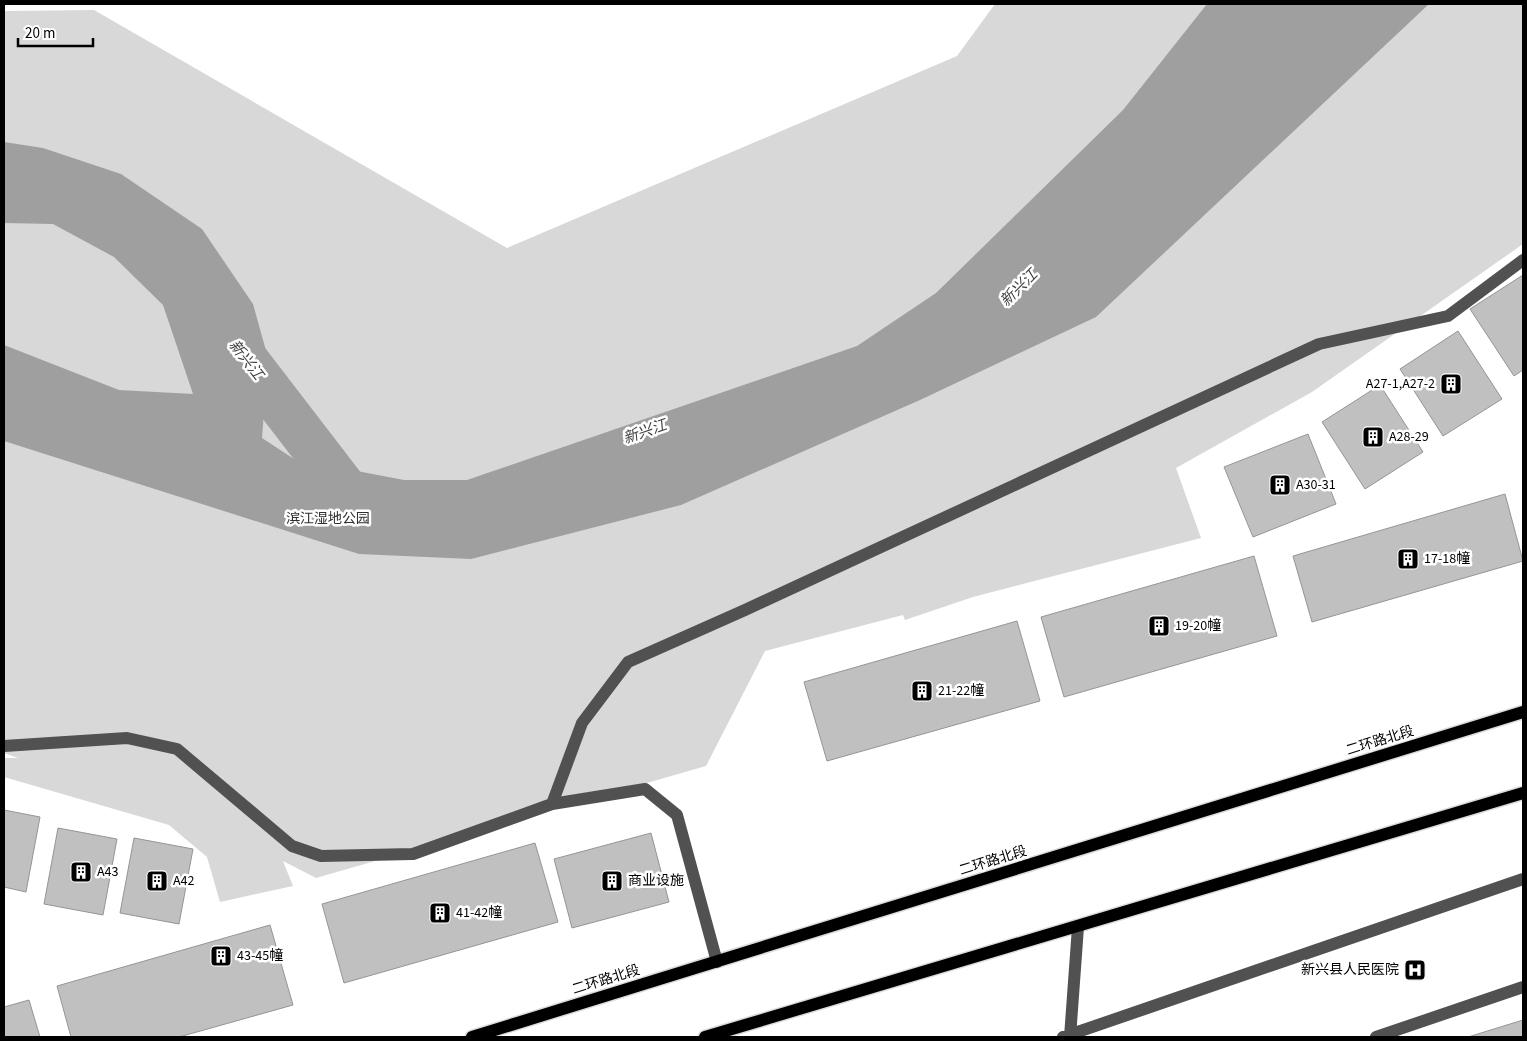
<svg xmlns="http://www.w3.org/2000/svg" width="1527" height="1041" viewBox="0 0 1527 1041" font-family="'Source Sans 3','Noto Sans SC',sans-serif">
	<style>
		.green { fill: #d8d8d8 }
		.water { fill: #9f9f9f }
		.lines { fill: none; stroke-linecap: round; stroke-linejoin: round }
		.river { stroke: #9f9f9f; stroke-width: 45 }
		.building { fill: #c0c0c0; stroke: #959595 }
		.major-casing { stroke: #dbdbdb; stroke-width: 15 }
		.minor { stroke: #515151; stroke-width: 12 }
		.major { stroke: #000; stroke-width: 12 }
		.labels { text-anchor: middle; dominant-baseline: central; stroke-width: 5; stroke-linejoin: round; paint-order: stroke }
		.poi-label { font-size: 14px; fill: #000; stroke: #fff; text-anchor: start }
		.park-label { font-size: 14px; fill: #2f2f2f; stroke: #fff }
		.street-label { font-size: 14px; fill: #000; stroke: #fff }
		.water-label { font-size: 15px; font-style: italic; fill: #404040; stroke: #fff }
	</style>
	<rect width="100%" height="100%" fill="#fff"/>
	<path class="green" d="M995,4H1523V244L1312,392L1176,468L1201,538L973,597L905,620L903,615L765,651L706,766L316,878L283,861L293,886L220,902L207,857L169,825L4,777V758H18L4,753V11L94,10L507,248L957,56Z"/>
	<path class="water" d="M1207,4H1429L1096,317L920,400L681,505L471,559L359,554L4,441V345L119,390L193,394L163,305L114,257L53,224L4,223V142L43,148L121,174L202,229L253,304L268,358L262,438L294,459L404,480H467L857,346L936,293L1123,110Z"/>
	<g class="lines">
		<path class="river" d="M229,338L365,515"/>
	</g>
	<path class="building" d="M1523,275V370L1514,376L1470,309Z
		M1458,331L1502,399L1443,436L1400,369Z
		M1380,385L1423,452L1365,489L1322,422Z
		M1308,434L1336,504L1253,537L1224,467Z
		M1505,494L1523,561L1312,622L1293,556Z
		M1254,556L1277,636L1064,697L1041,617Z
		M1017,621L1040,701L827,761L804,682Z
		M4,810L40,817L26,892L4,887Z
		M58,828L117,839L103,915L44,904Z
		M651,833L669,902L572,928L554,859Z
		M134,838L193,849L179,924L120,913Z
		M535,843L558,922L344,983L322,904Z
		M270,925L293,1005L179,1037H71L57,986Z
		M29,1000L40,1037H4V1007Z
		M1523,1020V1037H1468Z"/>
	<g class="lines">
		<g class="major-casing">
			<path id="major" d="M472,1037L1523,712
				M705,1037L1523,793"/>
		</g>
		<path class="minor" d="M4,746L127,738L177,749L292,846L321,856L413,854L552,804L582,723L628,662L745,610L1319,344L1448,316L1523,260
			M552,804L645,789L677,815L717,962
			M1063,1037L1523,879
			M1070,1037L1078,927
			M1376,1037L1523,987"/>
		<use href="#major" class="major"/>
	</g>
	<defs>
		<g id="building-square" transform="scale(1.125)"><rect x="-9" y="-9" width="18" height="18" rx="4" fill="#000" stroke="#fff"/><path d="M-4-6H4V6H1V3H-1V6H-4ZM-2.5-4.3h1.7v1.8h-1.7ZM.8-4.3h1.7v1.8H.8ZM-2.5-1h1.7V.8h-1.7ZM.8-1h1.7V.8H.8Z" fill="#fff"/></g>
		<g id="hospital-square" transform="scale(1.125)"><rect x="-9" y="-9" width="18" height="18" rx="4" fill="#000" stroke="#fff"/><path d="M-5-5h3v3.5h4V-5h3V5h-3V1.5h-4V5h-3Z" fill="#fff"/></g>
	</defs>
	<g fill-rule="evenodd">
		<use href="#building-square" x="1451" y="384"/>
		<use href="#building-square" x="1373" y="437"/>
		<use href="#building-square" x="1280" y="485"/>
		<use href="#building-square" x="1408" y="559"/>
		<use href="#building-square" x="1159" y="626"/>
		<use href="#building-square" x="922" y="691"/>
		<use href="#building-square" x="81" y="872"/>
		<use href="#building-square" x="157" y="881"/>
		<use href="#building-square" x="612" y="881"/>
		<use href="#building-square" x="440" y="913"/>
		<use href="#building-square" x="221" y="956"/>
		<use href="#hospital-square" x="1415" y="970"/>
	</g>
	<g class="labels">
		<g class="poi-label">
			<text x="1435" y="384" text-anchor="end">A27-1,A27-2</text>
			<text x="1389" y="437">A28-29</text>
			<text x="1296" y="485">A30-31</text>
			<text x="1424" y="559">17-18幢</text>
			<text x="1175" y="626">19-20幢</text>
			<text x="938" y="691">21-22幢</text>
			<text x="97" y="872">A43</text>
			<text x="173" y="881">A42</text>
			<text x="628" y="881">商业设施</text>
			<text x="456" y="913">41-42幢</text>
			<text x="237" y="956">43-45幢</text>
			<text x="1399" y="970" text-anchor="end">新兴县人民医院</text>
		</g>
		<g class="park-label">
			<text x="328" y="519">滨江湿地公园</text>
		</g>
		<g class="street-label">
			<text transform="translate(1380 741) rotate(-17)">二环路北段</text>
			<text transform="translate(993 861) rotate(-17)">二环路北段</text>
			<text transform="translate(606 980) rotate(-17)">二环路北段</text>
		</g>
		<g class="water-label">
			<text transform="translate(1019 288) rotate(-45)">新兴江</text>
			<text transform="translate(246 360) rotate(52)">新兴江</text>
			<text transform="translate(645 432) rotate(-19)">新兴江</text>
		</g>
	</g>
	<rect width="1527" height="1041" fill="none" stroke="#000000" stroke-width="10"/>
	<path d="M18 38v8h75v-8" fill="none" stroke="#000000" stroke-width="2.5"/>
	<text x="25" y="38" font-size="15" fill="#000000" stroke="#ffffff" stroke-width="4" paint-order="stroke">20 m</text>
</svg>
